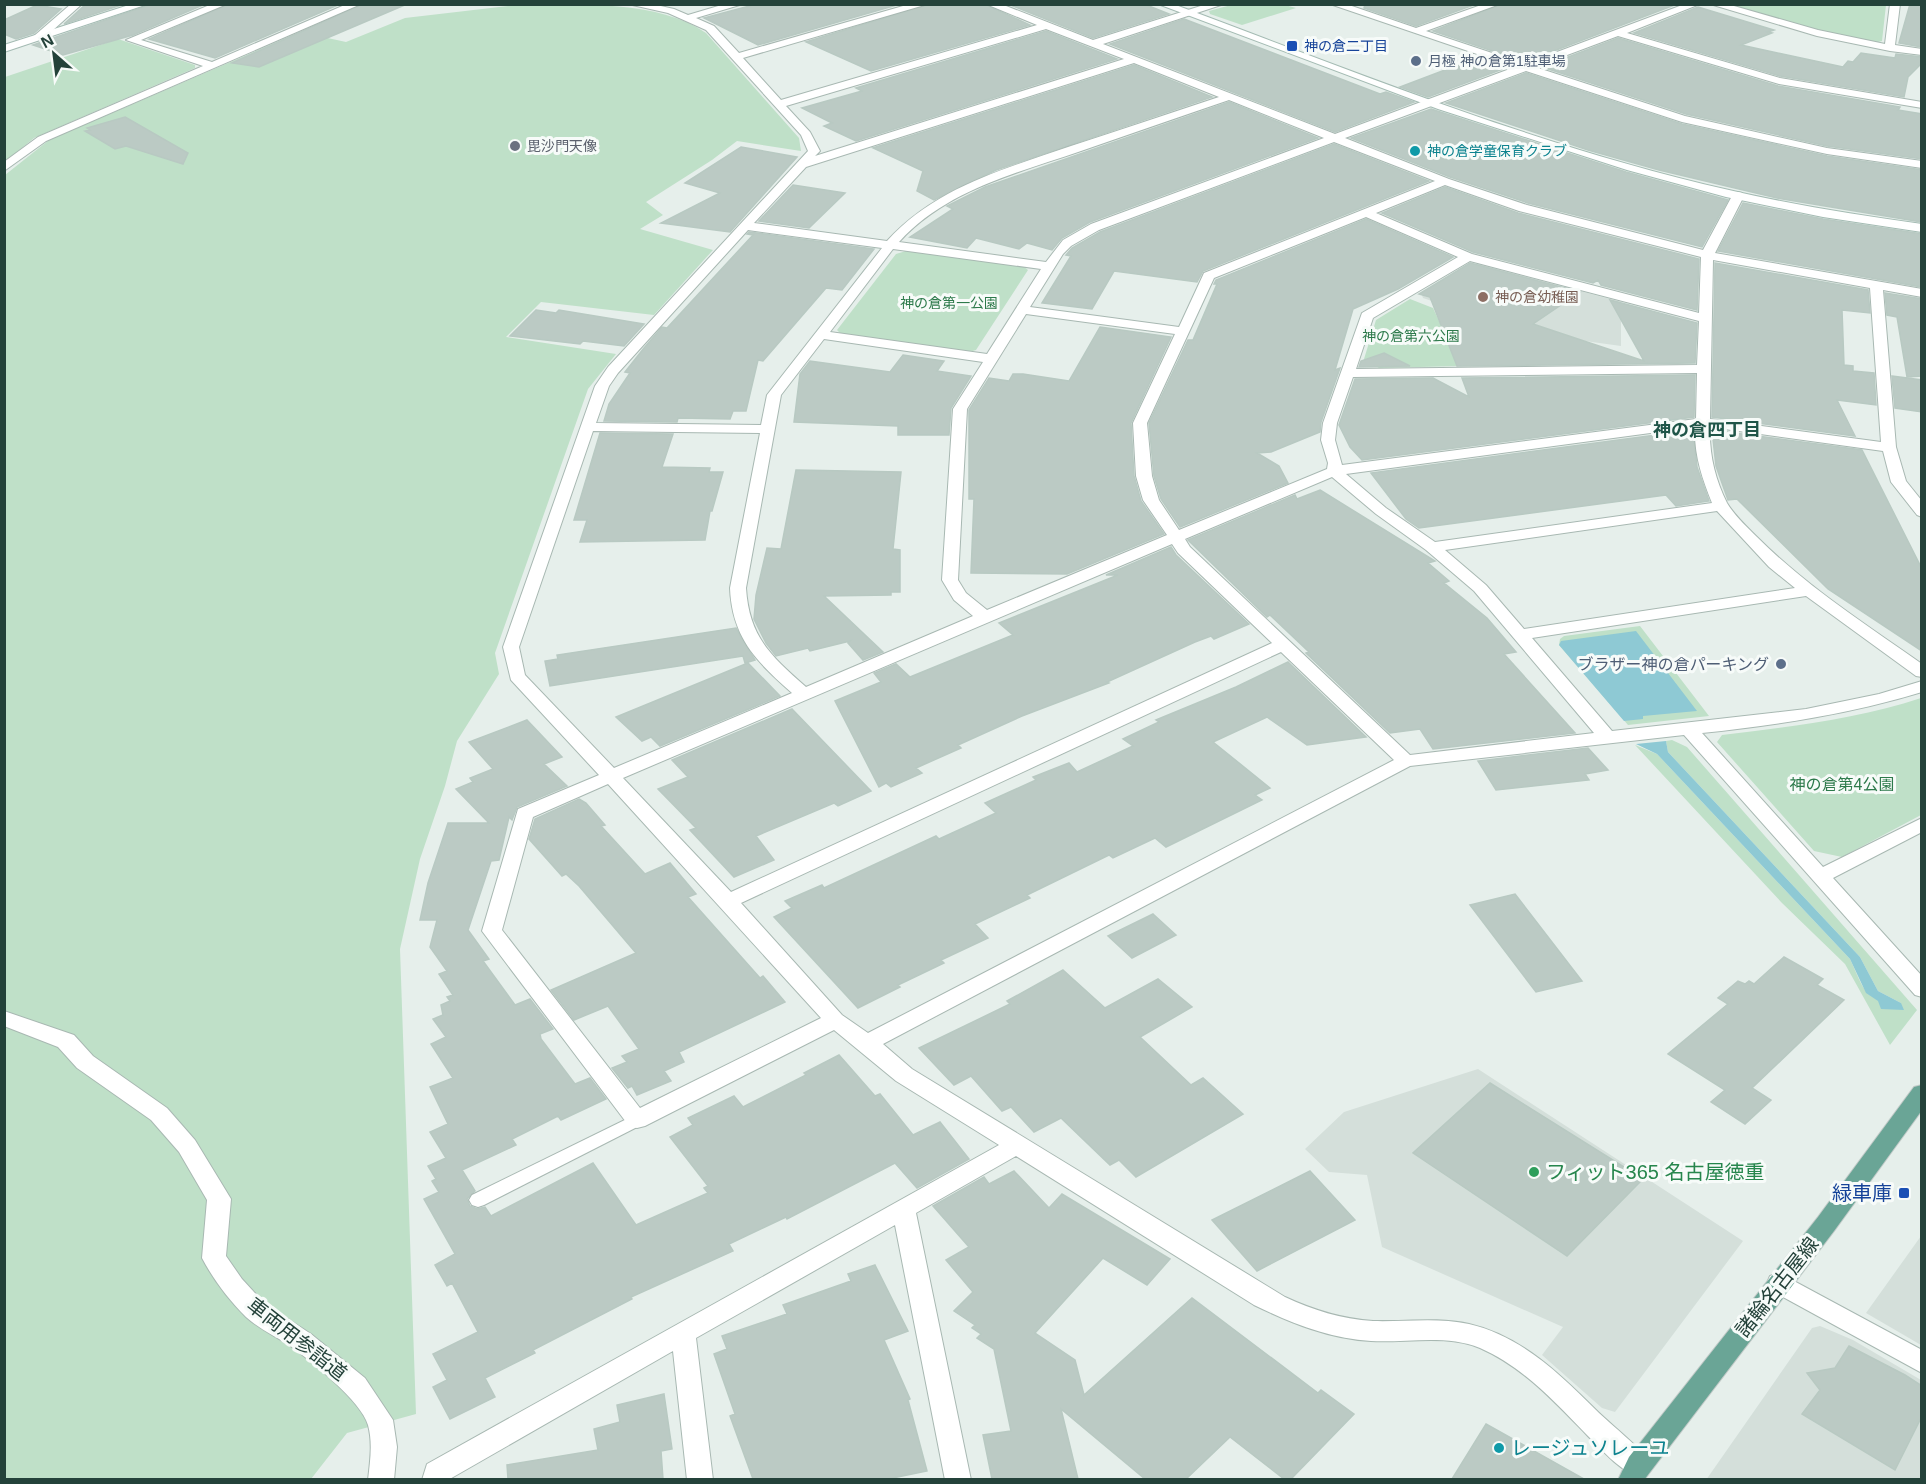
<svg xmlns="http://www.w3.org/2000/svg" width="1926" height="1484" viewBox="0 0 1926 1484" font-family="Helvetica,'Noto Sans JP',sans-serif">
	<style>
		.built { fill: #d4dfda }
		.green { fill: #bfe0c8 }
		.water { fill: #8ec9d4 }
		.building { fill: #bbcac4; stroke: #b8c9c2; stroke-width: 1.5 }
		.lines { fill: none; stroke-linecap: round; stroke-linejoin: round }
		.lane-casing { stroke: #a8b8b2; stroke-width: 2 }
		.street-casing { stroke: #a8b8b2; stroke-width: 2 }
		.secondary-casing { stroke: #a4bbb3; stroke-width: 2 }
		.primary-casing { stroke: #c2cac8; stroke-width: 2 }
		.lane { fill: #fff; fill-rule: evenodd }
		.street { fill: #fff; fill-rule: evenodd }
		.secondary { fill: #fff; fill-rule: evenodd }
		.primary { fill: #6aa596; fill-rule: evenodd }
		.transit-dot { fill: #1a4fb4; stroke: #f7fbf9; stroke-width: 2 }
		.service-dot { fill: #5c6f8a; stroke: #f7fbf9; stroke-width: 2 }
		.worship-dot { fill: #6b7280; stroke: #f7fbf9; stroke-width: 2 }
		.culture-dot { fill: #0f9aa8; stroke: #f7fbf9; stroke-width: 2 }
		.education-dot { fill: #8d6e63; stroke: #f7fbf9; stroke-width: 2 }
		.leisure-dot { fill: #2e9e5b; stroke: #f7fbf9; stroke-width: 2 }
		.labels { text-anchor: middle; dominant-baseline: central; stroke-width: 6; stroke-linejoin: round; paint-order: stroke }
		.far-transit-label { font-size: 14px; fill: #164399; stroke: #f7fbf9; text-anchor: start }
		.far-service-label { font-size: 14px; fill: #4e5e75; stroke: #f7fbf9; text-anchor: start }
		.far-worship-label { font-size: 14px; fill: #5b616d; stroke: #f7fbf9; text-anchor: start }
		.far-culture-label { font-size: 14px; fill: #0d838f; stroke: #f7fbf9; text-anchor: start }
		.far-education-label { font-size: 14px; fill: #785e54; stroke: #f7fbf9; text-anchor: start }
		.far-park-label { font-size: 14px; fill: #2d7a4b; stroke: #f7fbf9 }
		.service-label { font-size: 16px; fill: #4e5e75; stroke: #f7fbf9; text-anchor: end }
		.park-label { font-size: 16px; fill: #2d7a4b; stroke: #f7fbf9 }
		.neighbourhood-label { font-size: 18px; font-weight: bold; fill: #1f5548; stroke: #f7fbf9 }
		.near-leisure-label { font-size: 20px; fill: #27864d; stroke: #f7fbf9; text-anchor: start }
		.near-transit-label { font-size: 20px; fill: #164399; stroke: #f7fbf9; text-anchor: end }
		.near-street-label { font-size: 20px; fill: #24423a; stroke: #f7fbf9 }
		.near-culture-label { font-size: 20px; fill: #0d838f; stroke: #f7fbf9; text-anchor: start }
	</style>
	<rect width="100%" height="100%" fill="#e6efeb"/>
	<path class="built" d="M1479,264L1621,302V346L1527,333L1423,298L1421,293L1469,265Z
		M1478,1069L1743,1241L1615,1412L1602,1408L1542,1355L1563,1327L1382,1247L1367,1175L1329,1172L1305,1149L1344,1112Z
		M1921,1236V1345L1866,1313Z
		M1820,1326L1853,1340L1921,1380V1479L1706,1480L1812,1328Z"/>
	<path class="green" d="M525,4C580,5 659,0 706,33L799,138L801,151L737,141L712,160L646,202L663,215L640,229L713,250L654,315L541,302L506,337L616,354L588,389L495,653L499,674L457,741L445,786L420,859L400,949L416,1414L347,1433L311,1479L5,1480V175L49,140L300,32L346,42L405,18Z
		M1231,5H1285L1296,8L1242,25L1210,14L1209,11Z
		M1727,5H1886L1882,41L1874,43L1822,32Z
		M118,39L195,65V68L34,138L5,162V77Z
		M906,251L1023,266L1028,270L976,350L966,353L842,335L837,330L896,254Z
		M1410,299L1433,308L1460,366L1379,368L1364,359L1376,320Z
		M1640,626L1709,716L1628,725L1559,645L1560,639L1564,636Z
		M1921,698V815L1842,857L1814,851L1717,742L1722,735C1789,727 1857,719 1921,698Z
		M1672,740L1687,747L1917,1010L1890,1045L1845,964L1782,903L1635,745L1657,754L1850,959C1865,991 1863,1000 1901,1003L1878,991L1860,957L1668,752L1666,741Z"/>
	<path class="water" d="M1636,631L1697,711L1643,716V719L1624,721L1559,645L1561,641Z
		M1666,741L1668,752L1860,957L1878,991L1901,1003L1904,1010L1881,1009L1878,1001L1866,993L1850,959L1657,754L1636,744Z"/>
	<path class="building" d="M152,4H205L133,35L63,55L33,45Z
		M229,4H340L215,58L149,39Z
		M363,4H407L259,67L232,63Z
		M757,4H900L758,45L704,18Z
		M930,4H984L1030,25L871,71L806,42Z
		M1008,4H1144L1169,14L1093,38Z
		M1365,4H1476L1416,26L1364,8Z
		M1502,4H1677L1525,62L1433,31Z
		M1910,4H1922V47L1899,43Z
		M37,5L61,9L34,33L16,39L4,34V20Z
		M85,5H121L64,24Z
		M1698,7L1774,30L1768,32L1772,33L1741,45L1843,67L1848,61L1853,62L1861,53L1895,58L1896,54L1922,57V63L1908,77L1904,97L1780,76L1634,33Z
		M1184,19L1380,94L1386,92L1414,102L1335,132L1110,44Z
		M1046,31L1117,59L856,141L824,126L832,123L802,108L862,91L856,88Z
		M1618,38L1778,86L1900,107L1898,110L1922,114V159L1827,146L1686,114L1542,67Z
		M1479,57L1508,67L1428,97L1400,87Z
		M1134,65L1212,97L996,170L934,200L917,191L923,171L873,148Z
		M1526,73L1682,124L1827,156L1922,170V222L1777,198L1659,170L1588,150L1446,103Z
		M1229,102L1318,138L1090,222L1062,238L1052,250L1027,243L1019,249L976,238L967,248L910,237L953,209L947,206L985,187Z
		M1431,109L1626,172L1728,200L1702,247L1528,203L1450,177L1351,138Z
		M125,117L188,153L183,164L126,146L115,149L85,131L90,130L87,128Z
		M1334,144L1429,181L1203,271L1197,282L1114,271L1092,309L1042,303L1071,256L1066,255L1072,248L1100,232Z
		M741,147L797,157L730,232L661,223L720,193L685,183Z
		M793,185L845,193L809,228L759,221Z
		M1445,187L1518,213L1699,259L1697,310L1601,285L1598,280L1593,283L1473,252L1382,213Z
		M1743,203L1823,219L1922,234V287L1718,251Z
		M1366,219L1453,257L1398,289L1353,309L1335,370L1340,368L1321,422L1320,432L1271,452L1257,453L1279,466L1288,483L1180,527L1161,499L1154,476L1149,423L1188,340H1193L1217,284H1214L1216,280Z
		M749,232L874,249L842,290L826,288L763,361L758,360L746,411H733L730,419L678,418L677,422L604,421L609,404L630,373L625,372L644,348L662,327L667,328L753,235L747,234Z
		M1470,263L1580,292L1533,324L1644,361L1610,300L1697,323L1695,363L1457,366L1430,297L1419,294Z
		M1715,263L1868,290L1870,313L1842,310L1844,365L1853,366V371L1874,373L1876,405L1837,400L1855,436L1712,417Z
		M1885,293L1922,299V376L1907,377L1897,317L1887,315Z
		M536,310L556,313L559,310L644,324L624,346L583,341L580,344L510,336Z
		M1100,327L1171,337L1131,423L1134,476L1141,501L1164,534L1067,574L971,573L974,499H969V410L989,378L1009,381L1013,374H1023L1069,381Z
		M1384,353L1410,366L1359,367L1361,361Z
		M903,355L944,361L937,371L971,376L951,408L949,435H898V426L794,422L800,374L810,361L890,372Z
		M1695,375L1694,417L1362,460L1350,447L1339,425L1355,379L1433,378L1469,397L1462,378Z
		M1892,376L1922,380V412L1895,408Z
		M1693,430L1697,467L1709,501L1676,506L1666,495L1419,528L1406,519L1371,473Z
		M1712,430L1862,450L1922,569V651L1828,589L1737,499L1728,500L1716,466Z
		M600,433L673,434L662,467L710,468L709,472H723L712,511H710L705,540L580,542L587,520H574Z
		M796,470L901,472L893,549L900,550V592H891V595L824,596L883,652L863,660L848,643L850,641L810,651L808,648L776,656L766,643L754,619L756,595L767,548L781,549Z
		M1320,490L1435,561L1428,563L1449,581L1444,583L1487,618L1516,652L1504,654L1575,733L1433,749L1420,729L1390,733L1306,653L1309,652L1270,615L1267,617L1188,540L1295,495L1297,499Z
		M1171,547L1176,555L1249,624L1214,639L1211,636L1195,642L1107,682L1109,683L1022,716L958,745L961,748L916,768L922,773L891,787L886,783L879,787L835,701L881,682L874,673L896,664L910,677L1013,635L999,623L1118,575H1106Z
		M736,628L755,660L745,663L743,656L550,686L545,661L558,659L557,655Z
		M1288,662L1366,737L1307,745L1267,717L1213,742L1270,788L1255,795L1262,800L1166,847L1155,838L1113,858L1109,855L1027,895L1030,898L975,924L988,938L941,960L944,963L898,985L900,987L858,1008L774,917L792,908L785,901L822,885L824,888L936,836L939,839L996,813L985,803L1036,780L1033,777L1069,763L1077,772L1133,746L1123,739L1159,722L1156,720L1236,687Z
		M748,663L780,696L660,746L651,737L642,741L616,717Z
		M792,709L871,791L838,806L834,803L756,836L774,860L734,877L690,830L696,828L658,789L688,777L672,760Z
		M527,720L562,757L544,764L567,786L517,807L512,820L509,817L499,860L491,861L468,930L489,959L483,961L515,1005L530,999L553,1029L540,1034L541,1039L575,1084L590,1078L606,1099L561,1120L558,1116L512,1139L516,1145L462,1170L475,1191L467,1199L470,1206L477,1209L485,1207L491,1216L593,1163L636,1225L708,1193L704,1188L708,1186L670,1137L693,1125L688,1118L734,1096L743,1107L806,1075L804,1073L839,1055L875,1096L880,1094L913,1135L940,1122L969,1159L917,1188L895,1163L787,1219L786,1217L729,1244L733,1251L631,1297L632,1299L533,1350L535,1353L485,1378L495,1397L450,1419L433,1387L447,1380L433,1354L478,1332L452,1283L447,1286L435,1265L455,1254L424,1199L439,1192L432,1181L436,1179L428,1166L446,1158L430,1132L448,1124L430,1087L453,1078L431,1044L446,1037L433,1019L443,1015L441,1005L450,1001L447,997L453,995L439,974L447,971L430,947L437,920H420L428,883L448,823H489L456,789L473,782L470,778L493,769L469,742Z
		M1588,748L1608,770L1585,774L1589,780L1496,790L1478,761Z
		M579,799L586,803L605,825L601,826L645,874L670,863L696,894L688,897L760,978L763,976L785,1002L679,1052L684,1062L664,1071L671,1081L637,1095L632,1086L628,1088L612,1068L627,1062L622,1056L639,1049L608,1006L574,1020L551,990L636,953L579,886L566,874L562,876L529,839L535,819Z
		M1515,894L1582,981L1536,992L1470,905Z
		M1153,914L1176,935L1132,958L1108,936Z
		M1784,957L1823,979L1817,985L1844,1000L1752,1088L1771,1100L1745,1124L1711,1102L1725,1090L1668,1054L1728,1004L1718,998L1738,981L1745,984L1749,981L1754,984Z
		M1063,970L1105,1008L1158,979L1192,1007L1140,1037L1191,1085L1203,1078L1243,1114L1136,1177L1119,1160L1110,1165L1061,1118L1034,1132L1011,1107L1002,1111L971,1076L954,1085L919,1048L1010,1004L1007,1001Z
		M1490,1083L1643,1179L1567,1256L1413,1153Z
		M1014,1171L1049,1208L1062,1194L1170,1259L1147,1285L1103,1258L1035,1333L1075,1360L1084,1395L1192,1298L1318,1393L1321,1390L1354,1414L1291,1479H1284L1230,1437L1186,1479H1145L1061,1409L1078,1479H992L983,1435L1011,1431L994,1349L977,1338L981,1334L972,1328L975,1325L954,1311L973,1292L946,1260L969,1247L933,1206L984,1177L989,1184Z
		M1310,1171L1355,1220L1257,1271L1212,1220Z
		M875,1265L908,1331L884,1340L910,1399L908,1400L927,1471L888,1479H753L730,1416L735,1414L714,1354L727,1349L722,1336L787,1314L783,1305L851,1281L848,1274Z
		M1849,1346L1905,1375L1922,1386V1416L1895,1470L1802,1414L1820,1390L1807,1373L1835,1368Z
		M664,1394L672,1449L661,1451L663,1479H508L507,1465L598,1450L594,1429L620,1422L617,1405Z
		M1486,1424L1584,1479H1452Z"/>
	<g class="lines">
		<g class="lane-casing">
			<path id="lane" d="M637,1114L643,1116L645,1120L643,1124L484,1205L478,1207L472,1205L469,1200L472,1195Z"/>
		</g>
		<g class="street-casing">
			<path id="street" d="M71,4H82L42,40H34V36Z
				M212,4H227L141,40L212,62L347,4H361L46,141L4,171V162L38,137L203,66L126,40Z
				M628,4H652L674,9L688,15L725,4H743L696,18L714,26L739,53L910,4H928L743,58L781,100L1037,25L986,4H1001L1093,40L1207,4H1224L1103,44L1335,134L1515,67L1330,4H1346L1416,28L1484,4H1500L1426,31L1525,64L1685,4H1700L1627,33L1780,78L1922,102V108L1779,84L1618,36L1535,67L1685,116L1827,148L1922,161V168L1827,154L1682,122L1526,71L1345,138L1449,179L1527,205L1703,250L1732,196L1738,192L1742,193L1744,196L1715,253L1922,289V297L1883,290L1896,447L1906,481L1922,501V517L1917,515L1891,482L1883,451L1710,427C1709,454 1715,479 1727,503C1734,515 1747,527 1757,537C1806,586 1865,624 1922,664V677L1916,676L1806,596L1532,638L1612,731L1806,709L1879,694L1922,681V692C1850,714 1777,725 1702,733L1823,867L1922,818V832L1833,878L1922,976V997L1915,995L1684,735L1410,766L883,1044L912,1069L1285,1297C1313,1310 1341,1319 1373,1321C1405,1322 1437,1317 1469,1324C1521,1336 1560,1374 1596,1410C1611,1425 1643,1449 1651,1465L1647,1473L1638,1477C1618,1469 1601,1449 1586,1434C1554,1401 1523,1367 1480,1348C1446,1334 1406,1343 1371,1341C1330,1339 1291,1323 1254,1305L1016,1156L916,1213L971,1480H945L895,1225L696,1338L713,1480H687L673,1351L448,1480H422L427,1464L999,1145L896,1081L834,1030L645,1126L637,1128L629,1126L482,931L518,809L599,775L511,680L503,647L595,386L608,367L808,151L801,135L706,30L668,13ZM1046,29L1124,59L815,156L820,151L810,132L786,106ZM1134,63L1219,97C1170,113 1121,130 1071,146C1005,169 936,187 887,241L754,223L806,167ZM1229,100L1324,138L1091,224L1063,240L1046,262L899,242C946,190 1017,173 1081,151C1130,134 1179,117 1229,100ZM1334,142L1435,181L1204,273L1179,327L1030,307L1063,254L1071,246L1099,230ZM1445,185L1519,211L1701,257L1699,313L1472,254L1376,213ZM1366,217L1458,257L1362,313L1323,423L1321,440L1328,463L1327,469L1179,530L1159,500L1152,476L1147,423L1214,278ZM748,230L882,248L767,395L761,425L596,423L609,386L618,373ZM893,249L1041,269L987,354L830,332ZM1713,260L1870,288L1881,442L1710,419ZM1470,261L1699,321L1697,365L1356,369L1373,318ZM1026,314L1175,334L1133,423L1136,476L1143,500L1167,535L987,610L966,593L958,580L967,409ZM824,339L983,362L953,409L942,580L954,600L973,616L806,687C771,656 749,637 746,588L781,395ZM1697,373L1696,419L1342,465L1335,440L1337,423L1353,377ZM1695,427C1694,455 1702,478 1712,503L1435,542L1386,508L1346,474ZM593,431L760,433L730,588C732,638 757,662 792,693L614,768L525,675L519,647ZM1332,477L1376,514L1426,550L1474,591L1594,733L1410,755L1190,547L1185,539ZM1717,511L1769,567L1795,588L1524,629L1486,585L1445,550ZM1172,544L1178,553L1272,643L731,892L623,778ZM1281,652L1394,760L868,1033L842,1015L741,903ZM608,784L821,1018L640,1108L502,930L533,817Z
				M1710,4H1727L1818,30L1885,44L1890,4H1900L1895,45L1922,49V55L1890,51L1817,36Z
				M4,1011L74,1035L93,1056L167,1108L195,1140L231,1199L226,1256L242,1279L265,1304L311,1334L365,1378L393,1420L397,1447L394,1480H368C370,1462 373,1443 368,1425C361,1401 312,1362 292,1347C277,1337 259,1329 246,1317C229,1300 213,1279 202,1258L207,1200L179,1152L151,1120L77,1068L58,1047L4,1026Z
				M1779,1273L1922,1350V1373L1770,1290L1767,1283L1770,1276Z"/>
		</g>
		<g class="secondary-casing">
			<path id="secondary" d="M132,4H148L4,52V45Z
				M1158,4H1173C1356,72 1539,147 1729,190C1793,205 1857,215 1922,224V232L1823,217L1726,197L1627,170L1438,109Z"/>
		</g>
		<g class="primary-casing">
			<path id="primary" d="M1922,1085V1110L1834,1231L1644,1480H1618L1629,1457L1818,1217L1914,1087Z"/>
		</g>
		<use href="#lane" class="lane"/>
		<use href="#street" class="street"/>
		<use href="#secondary" class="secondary"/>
		<use href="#primary" class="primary"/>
	</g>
	<g class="transit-dot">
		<rect x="1286" y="40" width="12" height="12" rx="3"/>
		<rect x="1898" y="1187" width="12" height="12" rx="3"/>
	</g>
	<g class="service-dot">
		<circle cx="1416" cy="61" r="6"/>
		<circle cx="1781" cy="664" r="6"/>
	</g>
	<circle class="worship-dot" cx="515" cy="146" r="6"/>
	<g class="culture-dot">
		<circle cx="1415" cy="151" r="6"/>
		<circle cx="1499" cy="1448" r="6"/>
	</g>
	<circle class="education-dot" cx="1483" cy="297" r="6"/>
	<circle class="leisure-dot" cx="1534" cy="1172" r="6"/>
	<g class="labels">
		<g class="far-transit-label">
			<text x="1304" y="46">神の倉二丁目</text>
		</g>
		<g class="far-service-label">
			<text x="1428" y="61">月極 神の倉第1駐車場</text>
		</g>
		<g class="far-worship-label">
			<text x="527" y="146">毘沙門天像</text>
		</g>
		<g class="far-culture-label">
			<text x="1427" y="151">神の倉学童保育クラブ</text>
		</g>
		<g class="far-education-label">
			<text x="1495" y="297">神の倉幼稚園</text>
		</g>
		<g class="far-park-label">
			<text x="949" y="303">神の倉第一公園</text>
			<text x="1411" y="336">神の倉第六公園</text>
		</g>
		<g class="service-label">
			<text x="1769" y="664">ブラザー神の倉パーキング</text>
		</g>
		<g class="park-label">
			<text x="1842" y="784">神の倉第4公園</text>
		</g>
		<g class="neighbourhood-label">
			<text x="1707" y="430">神の倉四丁目</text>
		</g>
		<g class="near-leisure-label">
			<text x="1546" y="1172">フィット365 名古屋徳重</text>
		</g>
		<g class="near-transit-label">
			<text x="1892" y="1193">緑車庫</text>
		</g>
		<g class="near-street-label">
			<text transform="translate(1777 1287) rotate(-52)">諸輪名古屋線</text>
			<text transform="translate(297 1339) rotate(38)">車両用参詣道</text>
		</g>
		<g class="near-culture-label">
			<text x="1511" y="1448">レージュソレーユ</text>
		</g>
	</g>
	<rect width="1926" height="1484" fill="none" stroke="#24423a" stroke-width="12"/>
	<g transform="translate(54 54) rotate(332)" stroke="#f7fbf9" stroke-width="4.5" paint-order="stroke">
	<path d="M0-4.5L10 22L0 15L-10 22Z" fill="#24423a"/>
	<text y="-9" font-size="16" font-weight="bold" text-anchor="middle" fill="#24423a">N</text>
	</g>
</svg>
